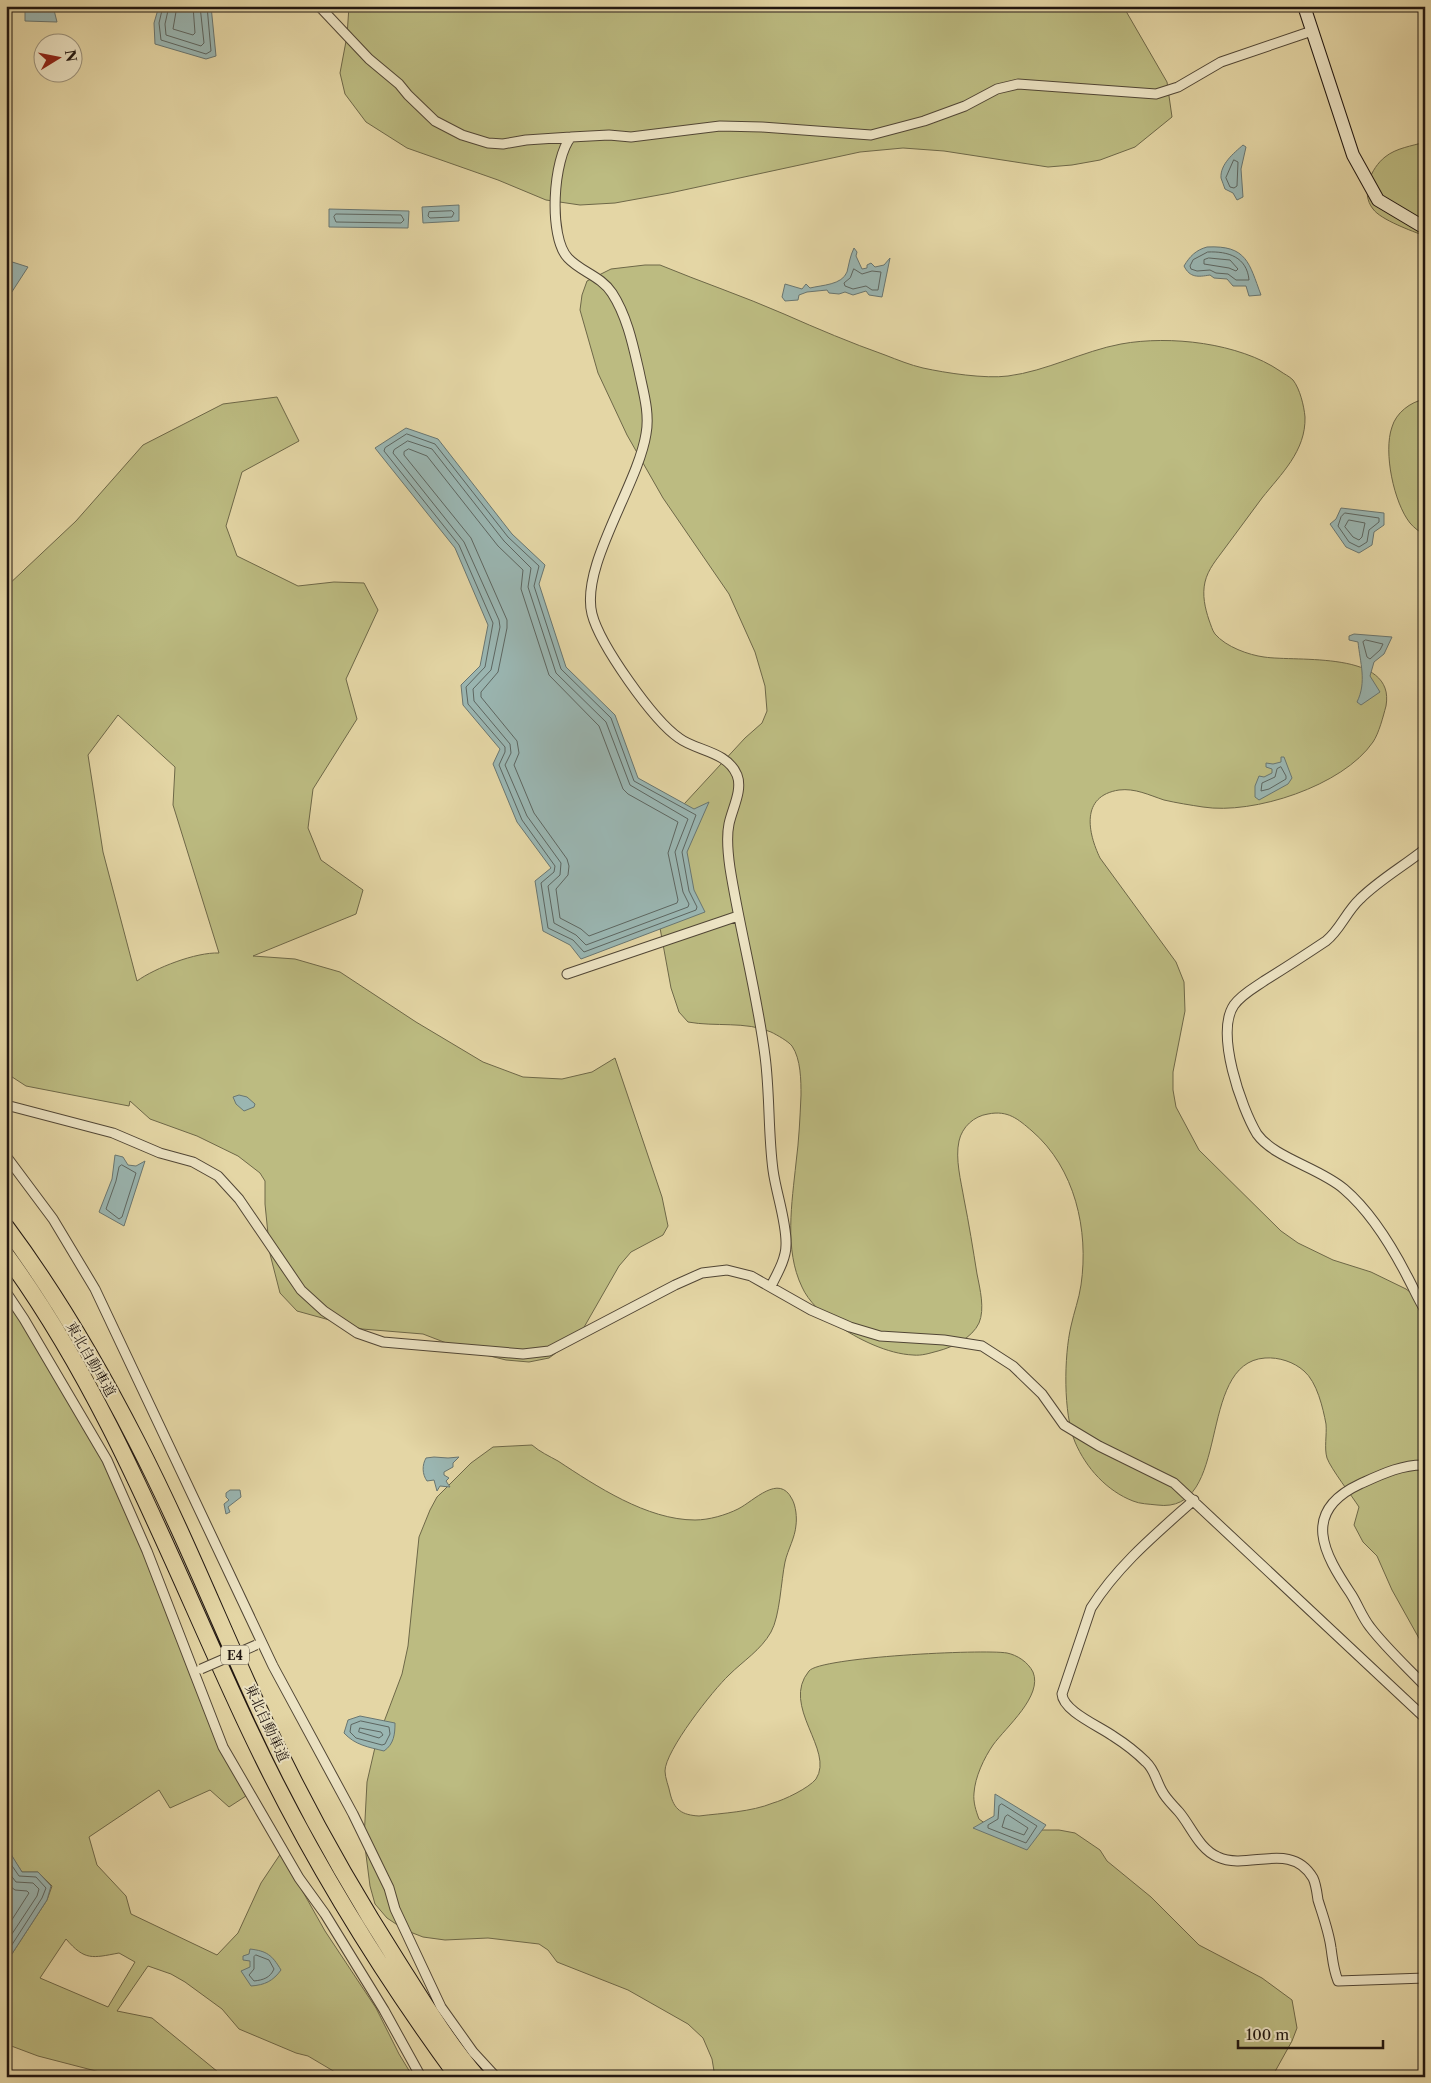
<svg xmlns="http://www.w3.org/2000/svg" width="1431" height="2083" viewBox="0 0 1431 2083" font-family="'Libre Caslon Text','Noto Serif JP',serif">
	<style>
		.green { fill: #bcbb81; stroke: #6e6848; fill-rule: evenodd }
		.water { fill: #9ab6b2; stroke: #697671 }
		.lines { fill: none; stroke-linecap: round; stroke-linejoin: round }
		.shore { stroke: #5d6661; stroke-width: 1 }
		.street-casing { stroke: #514635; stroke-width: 11 }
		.secondary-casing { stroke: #201610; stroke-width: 14 }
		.highway-casing { stroke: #201610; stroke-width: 18 }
		.street { stroke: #ede4c4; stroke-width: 9 }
		.secondary { stroke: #ede4c4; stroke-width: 12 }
		.highway { stroke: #e4d6a5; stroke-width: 16 }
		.street-bridge-casing { stroke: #514635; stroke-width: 11; stroke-linecap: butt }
		.street-bridge { stroke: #ede4c4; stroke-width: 9 }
		.labels { text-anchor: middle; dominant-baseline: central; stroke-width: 4; stroke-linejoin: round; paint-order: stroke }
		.shield { fill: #ede4c4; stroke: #5e5446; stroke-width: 1 }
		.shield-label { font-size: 12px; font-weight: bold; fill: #201610 }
		.street-label { font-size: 14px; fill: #201610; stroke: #ede4c4 }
	</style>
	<rect width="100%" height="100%" fill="#e4d6a5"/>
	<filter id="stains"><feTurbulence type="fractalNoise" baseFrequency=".004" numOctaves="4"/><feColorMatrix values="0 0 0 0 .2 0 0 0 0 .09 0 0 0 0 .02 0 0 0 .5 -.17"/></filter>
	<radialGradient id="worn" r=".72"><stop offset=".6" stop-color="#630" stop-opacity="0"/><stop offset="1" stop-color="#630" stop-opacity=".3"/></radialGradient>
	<path class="green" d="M349,6H1123L1167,82L1172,117L1135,147L1100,160L1072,165L1048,167L944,151L903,148L860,152L670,193L615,203L580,205L546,200L498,180L407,148L366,122L345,94L340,73L347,36Z
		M1425,142V236C1412,231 1381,220 1373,209C1360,193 1371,168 1385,157C1396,148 1412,146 1425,142Z
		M645,265H660C701,282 743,296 784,314C818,329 851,343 885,355C898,360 910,365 923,368C946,373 985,379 1008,376C1047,371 1083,351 1121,344C1170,335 1239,343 1280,371C1284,374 1289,376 1293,380C1300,389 1304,406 1305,417C1306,451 1281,474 1262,498C1250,515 1237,531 1225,548C1217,559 1208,569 1205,582C1202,595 1205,608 1209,620C1211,625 1212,630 1215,634C1226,647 1249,655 1264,657C1297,662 1396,650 1386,706C1383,717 1379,733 1373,742C1343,786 1253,815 1203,807C1190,805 1177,803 1164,800C1149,795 1135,788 1119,790C1080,796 1088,833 1100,858L1176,962L1184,982L1185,1011L1173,1072V1090L1176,1107L1199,1150L1281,1231L1298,1243L1333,1260L1371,1272L1406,1289L1425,1303V1649L1392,1590L1377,1556L1363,1542L1354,1525L1359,1507C1352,1496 1331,1469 1327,1458C1324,1448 1327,1435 1326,1424C1323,1408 1317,1382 1304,1371C1294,1362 1279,1357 1265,1358C1195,1363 1233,1515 1157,1505C1149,1504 1140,1504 1133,1501C1107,1491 1086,1468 1075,1442C1063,1413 1064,1356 1071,1326C1074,1312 1079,1299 1081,1285C1089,1230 1075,1168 1032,1131C1018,1119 1008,1110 988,1114C974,1116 962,1127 959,1141C955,1159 961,1181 964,1199C969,1224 973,1249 977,1274C980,1289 985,1309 979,1323C972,1338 953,1347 938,1351C930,1353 922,1356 913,1355C888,1354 857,1339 836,1324C824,1316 808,1301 802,1287C784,1250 792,1202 796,1163C799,1140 800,1118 801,1095C801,1081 801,1059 792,1046C788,1041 777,1035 771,1032C746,1021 715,1027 688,1022L679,1012L671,988L658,917L661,829L745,738L762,723L767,711L765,686L755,652L729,594L663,498L627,435L598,373L580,310L582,295L587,281L611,269Z
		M277,397L299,441L242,472L226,526L237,556L298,586L334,582L364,583L378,610L346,679L357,719L313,789L308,828L321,860L363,890L356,914L253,956L295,959L340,972L416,1022L483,1062L523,1077L562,1079L592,1072L615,1058L662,1197L668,1226L663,1235L631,1252L619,1266L579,1336L549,1358L529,1362L506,1360L462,1349L423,1334L362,1329L297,1311L280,1293L270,1254L265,1204V1181L260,1173L238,1156L197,1136L150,1119L130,1101L129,1106L26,1086L6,1073V587L76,521L143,445L223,404ZM118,715L175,767L173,805L219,953C196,952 155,968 137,981L103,852L88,755Z
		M1425,399V535C1420,532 1414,528 1410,523C1394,503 1383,452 1392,427C1396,413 1410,402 1425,399Z
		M6,1297L105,1460L143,1549L220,1747L246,1796L229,1807L210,1790L170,1808L159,1790L89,1837L97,1865L126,1896L131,1914L217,1955L238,1933L261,1883L281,1853L325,1931L376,2008L399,2054L413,2077L334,2075L335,2072L308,2056L296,2053L239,2029L222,2009L185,1982L171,1974L148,1966L117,2011L152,2018L218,2072L229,2077H119L38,2056L6,2044V1963L47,1900L52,1886L38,1872H22L9,1852H6ZM66,1939C85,1961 92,1958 119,1953L135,1962L108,2007L40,1978Z
		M532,1445C540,1452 549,1456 558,1461C596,1486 647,1520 695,1520C709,1520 726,1515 738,1509C754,1501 779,1473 792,1499C796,1506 797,1518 796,1525C795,1538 788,1549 785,1562C781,1581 780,1616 771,1632C761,1650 743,1661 729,1675C713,1690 665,1751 665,1771C665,1778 669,1787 670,1793C674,1810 682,1815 699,1816C723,1813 751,1812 773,1803C784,1800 809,1788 816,1779C835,1750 780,1706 809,1671C820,1657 983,1649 1007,1653C1017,1655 1028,1662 1033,1672C1043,1696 1006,1727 993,1745C984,1758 975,1777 974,1793C973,1802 976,1811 979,1819L986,1824L1039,1830H1059L1075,1833L1100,1850L1107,1861L1151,1897L1199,1945L1262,1978L1292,2000L1297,2028L1292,2041L1272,2077H715L712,2059L703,2038L688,2024L628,1990L557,1962L548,1950L539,1944L488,1938L445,1940L423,1937L405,1930L387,1918L375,1904L370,1886L364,1839L367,1782L376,1743L402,1674L408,1646L419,1537L430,1510L437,1497L471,1463L493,1447Z"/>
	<path class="water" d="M25,6H53L57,22L25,21Z
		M159,6H211L216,56L206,59L155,44L154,23Z
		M1243,145L1246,147L1241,169L1243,197L1237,200L1233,193L1225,189C1224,185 1222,182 1221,178C1220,164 1234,153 1243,145Z
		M459,205V221L423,223L422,207Z
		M329,209L409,211L408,228L329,227Z
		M1207,247C1247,245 1249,263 1261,295L1249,296L1246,286H1233L1227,279L1214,278L1210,275C1198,277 1190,278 1184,266C1190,256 1196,250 1207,247Z
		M854,248L857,252L856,256L862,269L867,268V265L871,263L875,267L884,265L890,258L882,297L869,295L866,291L853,295L845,292L839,294L829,293L827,290L807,292L799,295L798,300L785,301L782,297L785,284L802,289L806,284L810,288C822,285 842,285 847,272C849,264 850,256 854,248Z
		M6,260L28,267L6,301Z
		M406,428L438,439L512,534L545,565L539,584L566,667L615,715L638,778L694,809L709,802L687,852L694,890L705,912L581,959L570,945L543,931L535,881L551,868L517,822L493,764L500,749L463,705L461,685L480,666L488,625L455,548L375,448Z
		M1341,508L1384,513V525L1374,532L1372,545L1359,553L1346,547L1330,524L1336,519Z
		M1354,634L1392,637L1384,654L1374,662L1370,676L1380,692L1361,705L1357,702C1367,682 1360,662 1358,642L1349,640V636Z
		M1281,757H1284L1292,778L1288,784L1259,800L1255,797V786L1259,776L1264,777L1272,773V769L1266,767V763L1273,764L1281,762Z
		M239,1095L247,1097L255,1104L254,1107L244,1111L236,1104L233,1097Z
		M115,1155L123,1157L128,1165L136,1166L145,1161L124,1226L99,1212L112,1179Z
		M434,1457L448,1458L459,1457L453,1463V1467L444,1472V1475L449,1478L446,1481L450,1487L440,1486L437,1491L434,1480L427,1481C422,1474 422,1465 426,1458Z
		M230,1490H240L241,1497L228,1507L230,1512L226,1514L224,1504L229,1500L226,1497V1493Z
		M360,1716L395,1723C395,1734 394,1744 384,1751C368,1747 355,1745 344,1733L348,1720Z
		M995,1794L1046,1825L1027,1850L973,1828L994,1816Z
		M9,1851L22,1872H38L51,1886L47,1900L6,1963V1852Z
		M250,1949C267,1951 272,1955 281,1970C273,1981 265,1985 251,1986L241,1971L250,1967V1961L243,1960V1956L249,1954Z"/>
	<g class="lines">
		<path class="shore" d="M163,6L159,23L161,40L206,54L211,51L207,6
			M169,6L165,24L166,35L201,46L204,43L200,6
			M177,6L173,29L193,35L195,33L193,6
			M1234,160L1238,162L1237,186L1234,188L1230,187L1226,178Z
			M452,211L454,213L452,217L430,218L428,216L429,212Z
			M336,214L401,215L404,220L401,223L336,222L334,217Z
			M1208,252C1228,251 1247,257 1249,280H1236L1228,274L1216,273L1210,270L1197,271L1191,269L1190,266L1193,260Z
			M1209,258L1230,260L1238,269L1236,271L1229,268L1204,264V260Z
			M854,269L862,274L872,271L881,272L878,290H872L866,286L853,289L845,286L844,283L850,278Z
			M407,434L435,444L508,537L539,566L534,586L561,669L611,718L634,781L696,815L682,852L689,891L697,907L696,910L584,952L573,940L548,928L541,883L554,872L555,866L522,820L499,765L505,752V747L468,704L466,687L485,667L493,623L459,545L384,451L385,448Z
			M408,441L432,449L504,541L531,568L528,587L556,673L606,722L630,785L688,819L675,852L683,892L689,904L688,907L586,945L576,935L554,923L548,886L560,875L561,863L527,816L505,765L511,753L510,744L474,701L473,689L491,670L500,627L499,620L464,542L393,453L394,450Z
			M409,449L427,456L498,546L523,570L521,589L549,675L599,726L623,789L628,794L678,822L668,853L678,900L677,903L589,936L581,929L560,918L556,889L568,875L569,866L567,859L534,813L514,765L519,753L517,741L481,697V692L498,672L507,628V620L471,538L404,455V452Z
			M1345,513L1379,518V522L1369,530L1367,542L1359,547L1349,542L1338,526L1341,517Z
			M1349,520L1365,523L1362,537L1359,540L1353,537L1345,527Z
			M1366,640L1383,644L1380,650L1370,659L1367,657L1363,642Z
			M1281,767L1286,776V779L1269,789L1261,791L1262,783L1275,777L1277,769Z
			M122,1165L136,1173L122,1217L119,1219L106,1209L116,1181L119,1167Z
			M361,1721L389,1727L390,1734L385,1744L382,1745L356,1738L350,1732L351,1725Z
			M360,1728L381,1732L383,1735L379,1738L359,1732Z
			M1002,1804L1037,1826L1026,1843L988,1828V1825L998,1819L999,1806Z
			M1008,1815L1028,1828L1024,1835L1002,1827L1005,1817Z
			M6,1857L19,1876L36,1877L46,1888L42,1898L6,1954
			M6,1869L16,1882L33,1883L39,1889L37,1896L6,1943
			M6,1883L15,1890L27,1891L29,1893L6,1929
			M256,1955L269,1960L274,1969C270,1978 263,1980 254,1981L249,1975L254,1969V1957Z"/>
		<g class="street-casing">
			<path id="street" d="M319,6L369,59L399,84L408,95L435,121L462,135L488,143L503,144L526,140L571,137L609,135L631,137L720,126L762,127L871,135L924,121L965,106L997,89L1018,84L1156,94L1178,87L1221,62L1312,31
				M571,137C553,158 548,237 568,258C581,272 601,276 612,293C627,316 633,345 639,371C643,391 650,413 646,434C638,485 580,566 592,614C600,645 653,720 679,738C696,751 727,751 737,775C743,790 732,809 729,824C726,838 728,854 730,868C740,931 757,993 765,1056C770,1094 768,1132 773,1170C776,1193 787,1223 786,1245C786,1259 777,1274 771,1286
				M1425,849C1404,866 1379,880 1360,899C1346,912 1340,930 1326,941C1305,955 1285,968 1264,981C1254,988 1242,994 1234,1005C1215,1033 1241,1107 1257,1134C1274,1158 1320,1168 1344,1189C1371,1212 1391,1245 1407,1276C1413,1287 1418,1299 1425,1310
				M567,974L738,916
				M6,1105L113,1133L160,1153L193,1162L218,1176L239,1199L301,1290L324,1311L357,1333L383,1342L523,1354L549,1351L675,1285L702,1273L727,1270L751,1276L811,1310L850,1327L880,1336L944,1340L982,1346L1013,1366L1042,1394L1064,1425L1099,1446L1174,1483L1425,1718
				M6,1156L53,1219L95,1289L273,1666L353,1814L389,1888L395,1909L441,2007L473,2052L496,2077
				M6,1292L24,1319L107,1460L147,1551L223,1747L299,1878L325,1914L384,2010L421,2077
				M1425,1465C1402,1464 1380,1475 1360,1484C1300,1512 1324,1554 1351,1594C1358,1605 1362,1617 1370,1627C1386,1648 1407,1667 1425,1686
				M1194,1500C1157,1533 1118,1565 1091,1608L1062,1694C1063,1711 1099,1726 1113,1736C1124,1743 1136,1752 1146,1762C1155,1770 1156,1781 1162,1791C1166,1799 1173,1805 1179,1812C1191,1826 1199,1849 1218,1857C1248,1871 1291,1840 1313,1878C1316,1884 1317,1893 1318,1900C1323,1916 1329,1932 1331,1948C1333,1961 1333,1968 1338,1981L1425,1978"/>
		</g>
		<g class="secondary-casing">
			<path id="secondary" d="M1304,6L1353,155L1378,200L1425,228"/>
		</g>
		<g class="highway-casing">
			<path id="highway" d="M6,1227C56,1294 98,1366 136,1440C183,1531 221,1627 264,1720C303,1804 349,1886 399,1964C423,2002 447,2042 477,2077
				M6,1255C112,1400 173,1568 249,1729C307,1852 378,1968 458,2077"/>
		</g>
		<use href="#street" class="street"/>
		<use href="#secondary" class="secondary"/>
		<use href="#highway" class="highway"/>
		<g class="street-bridge-casing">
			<path id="street-bridge" d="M201,1669L256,1645"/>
		</g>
		<use href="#street-bridge" class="street-bridge"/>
	</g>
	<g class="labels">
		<rect class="shield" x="221" y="1645.5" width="28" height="19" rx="4"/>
		<g class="shield-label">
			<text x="235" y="1655">E4</text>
		</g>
		<g class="street-label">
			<text transform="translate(91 1359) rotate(60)">東北自動車道</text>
			<text transform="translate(267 1723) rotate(65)">東北自動車道</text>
		</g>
	</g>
	<rect width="1431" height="2083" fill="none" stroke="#e4d6a5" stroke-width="25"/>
	<rect x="8" y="8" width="1416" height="2068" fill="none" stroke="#201610" stroke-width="2.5"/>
	<rect x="12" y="12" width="1406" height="2058" fill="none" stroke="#201610"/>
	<g transform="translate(58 58) rotate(80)"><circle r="24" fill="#ede4c4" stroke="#9b927c"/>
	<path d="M0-4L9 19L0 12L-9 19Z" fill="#8f2418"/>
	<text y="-8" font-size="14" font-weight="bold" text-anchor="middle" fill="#201610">N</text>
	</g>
	<path d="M1238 2040v8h145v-8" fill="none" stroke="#201610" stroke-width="2.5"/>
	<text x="1246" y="2040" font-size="15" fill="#201610" stroke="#ede4c4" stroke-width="4" paint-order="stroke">100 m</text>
	<rect width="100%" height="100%" filter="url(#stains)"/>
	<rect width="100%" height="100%" fill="url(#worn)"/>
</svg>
